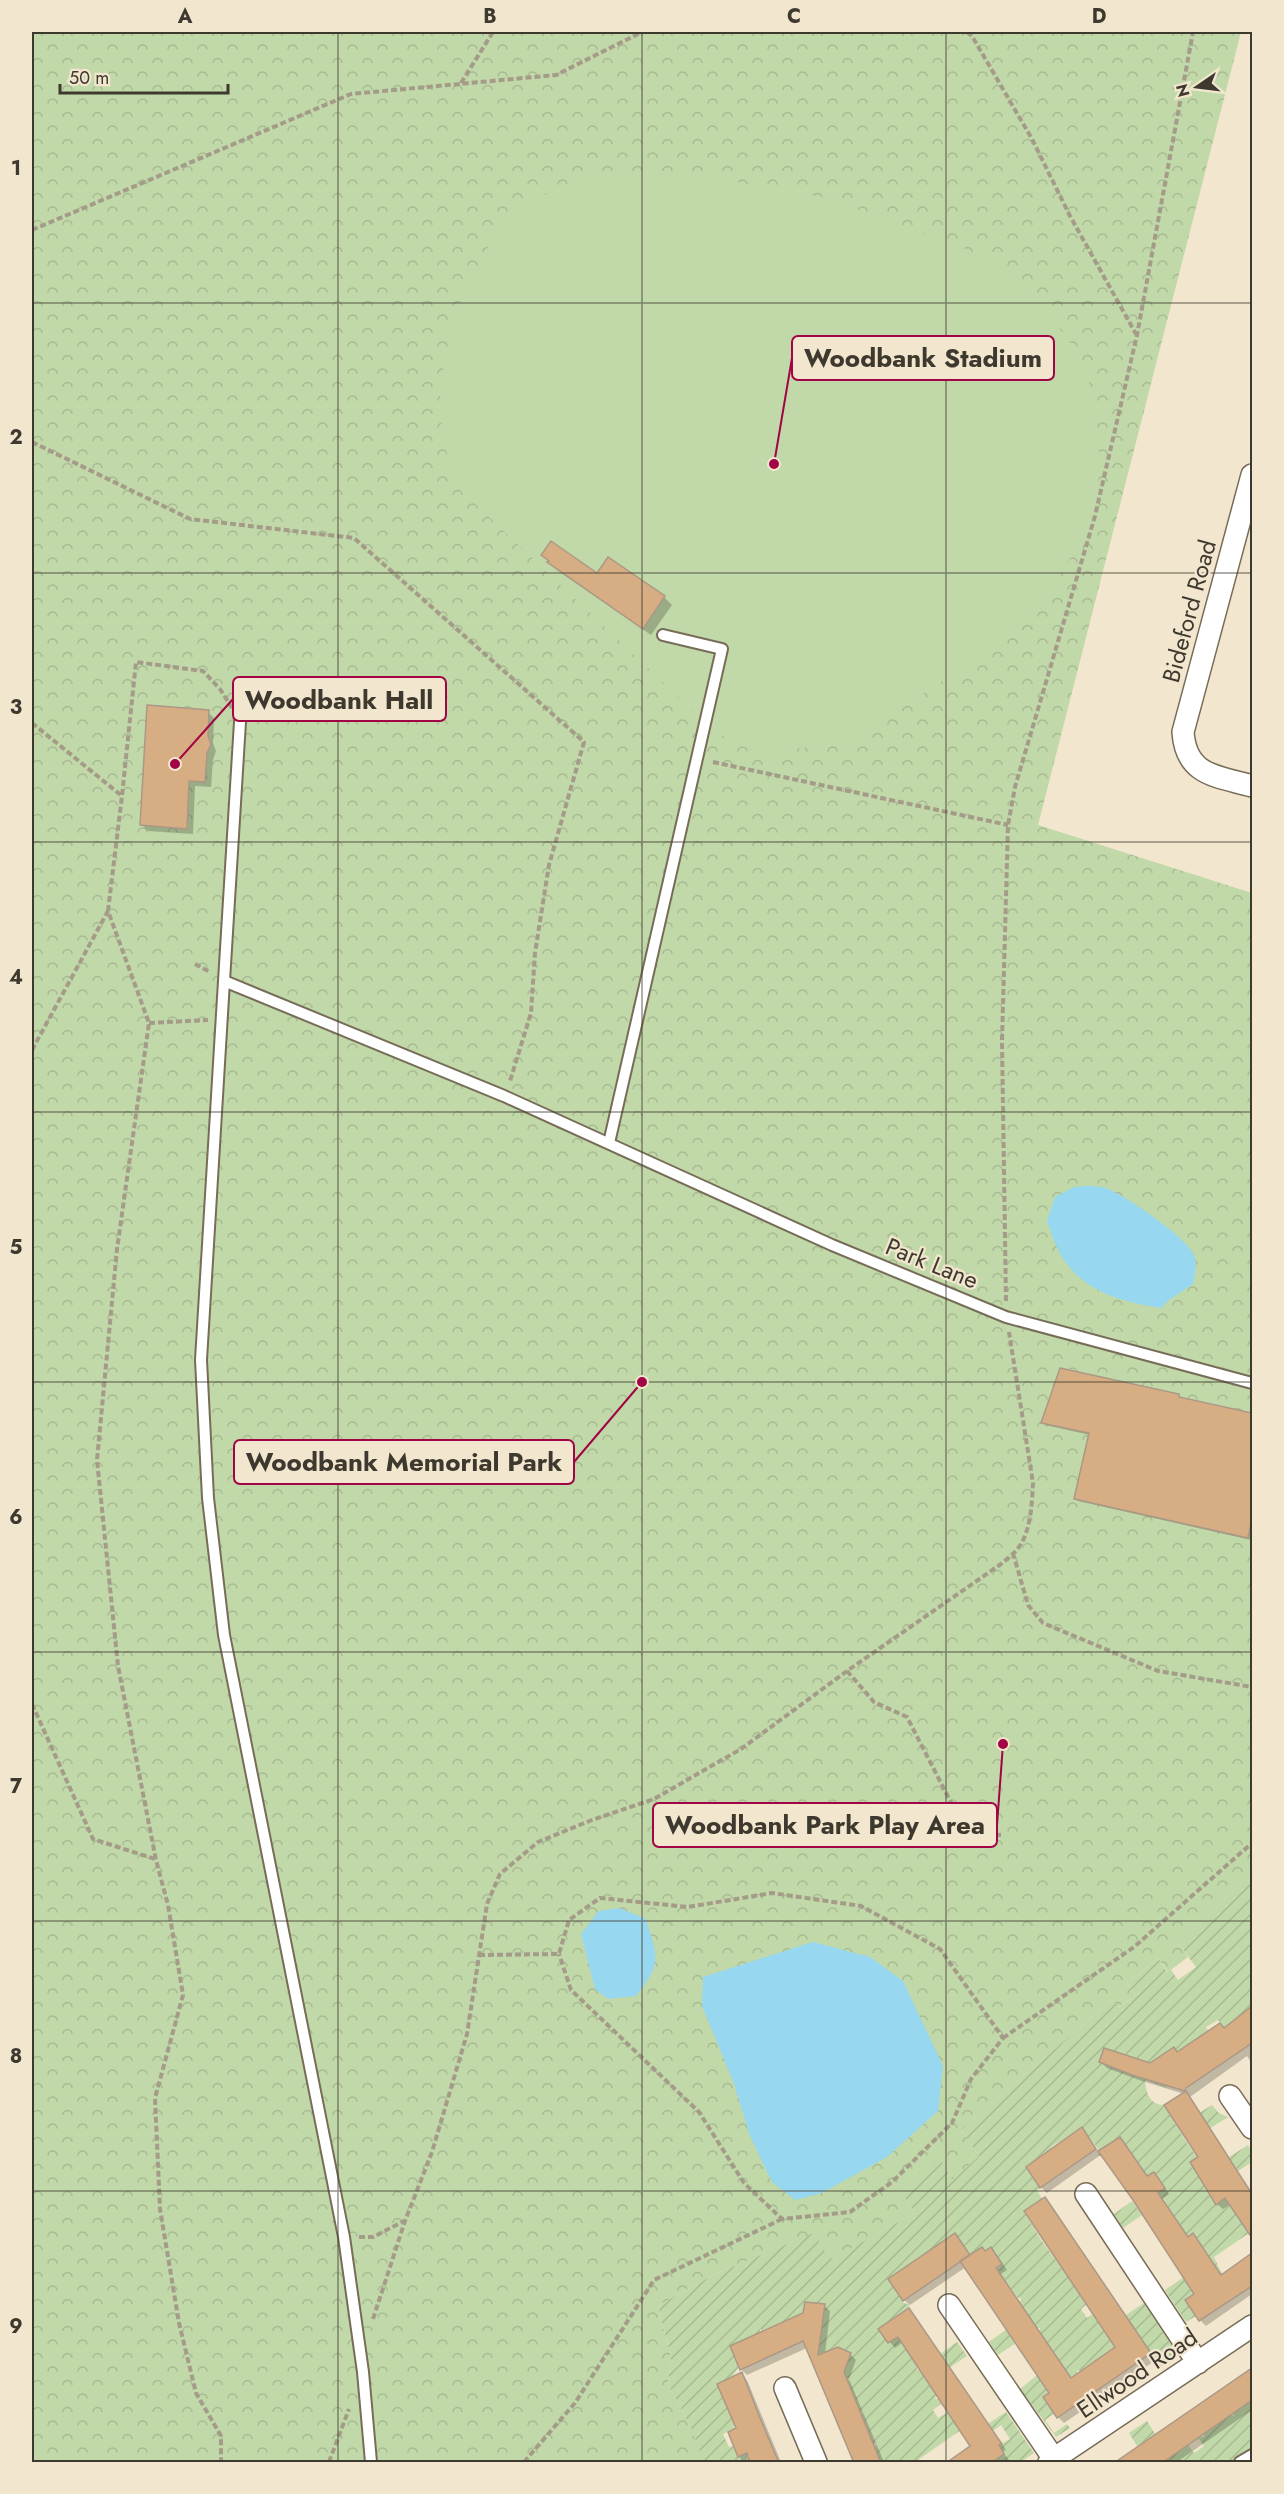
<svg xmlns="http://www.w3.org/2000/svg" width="1284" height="2494" viewBox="0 0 1284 2494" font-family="Jost,sans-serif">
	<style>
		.park { fill: url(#park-crowns) }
		.garden { fill: url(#garden-furrows) }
		.pitch { fill: #c1d8a8 }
		.water { fill: #97d7f0 }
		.shadow { fill: #0003 }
		.building { fill: #d7ae84; stroke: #ab9886; stroke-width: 1.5 }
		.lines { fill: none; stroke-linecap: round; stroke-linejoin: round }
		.lane-casing { stroke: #776c57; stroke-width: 14 }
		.street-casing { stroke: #776c57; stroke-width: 24 }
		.path { stroke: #a49b89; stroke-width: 4; stroke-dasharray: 6 3; stroke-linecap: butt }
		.lane { stroke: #fff; stroke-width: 10 }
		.street { stroke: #fff; stroke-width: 21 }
		.grid { fill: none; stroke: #3e392f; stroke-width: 1.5; stroke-opacity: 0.55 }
		.labels { text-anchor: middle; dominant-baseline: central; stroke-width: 4.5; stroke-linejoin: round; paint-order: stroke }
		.street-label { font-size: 24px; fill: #3e392f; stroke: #f2e6ce }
		.leader { fill: none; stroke: #a10545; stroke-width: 2 }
		.callout-dot { fill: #a10545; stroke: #f2e6ce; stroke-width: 2 }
		.callout { fill: #f2e6ce; stroke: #a10545; stroke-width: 2 }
		.callout-label { font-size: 26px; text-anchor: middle; font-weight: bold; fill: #3e392f }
		.neatline { fill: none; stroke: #3e392f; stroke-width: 2 }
		.grid-label { font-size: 20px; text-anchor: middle; font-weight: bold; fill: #3e392f }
	</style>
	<defs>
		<pattern id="park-crowns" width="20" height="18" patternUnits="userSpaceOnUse" patternTransform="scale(1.5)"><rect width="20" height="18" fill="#c1d8a8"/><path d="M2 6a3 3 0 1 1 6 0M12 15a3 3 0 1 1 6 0" fill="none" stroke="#a7ba91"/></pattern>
		<pattern id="garden-furrows" width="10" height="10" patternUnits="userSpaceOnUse" patternTransform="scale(1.5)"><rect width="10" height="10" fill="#c1d8a8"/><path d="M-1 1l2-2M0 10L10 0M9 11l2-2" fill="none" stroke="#a7ba91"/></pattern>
	</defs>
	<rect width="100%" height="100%" fill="#f2e6ce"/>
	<path class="park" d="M32,32H1241L1038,825L1252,893V1872L1178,1943L1188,1957L1168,1972L1158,1958L1127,1984L1136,1995L1118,2007L1112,2000L961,2129L979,2156L952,2180L941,2161L901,2192L915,2213L830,2261L814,2234L715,2274L661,2304L659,2312L671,2357L668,2384L690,2426L704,2460L698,2462H32Z"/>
	<path class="garden" d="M1252,1872V2006L1225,2030L1218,2020L1206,2027L1213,2039L1187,2045L1179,2051L1184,2059L1159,2076L1167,2088L1145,2080C1146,2092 1149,2105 1164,2105L1187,2143L1207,2171L1216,2204L1225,2198L1246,2229L1252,2225V2231L1214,2257L1222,2274L1185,2300L1196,2316L1186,2322L1165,2290L1184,2277L1205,2251L1193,2234L1188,2237L1164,2202L1165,2200L1162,2199L1154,2186L1161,2182L1154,2172L1147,2176L1120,2137L1109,2144L1103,2157L1098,2155L1099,2150L1082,2128L1051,2147V2149L1026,2167L1040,2188L1037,2190L1042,2199L1024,2212L1042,2241L1083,2298L1082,2300L1087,2304L1081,2309L1087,2318L1093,2314L1126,2315L1144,2303L1178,2355L1160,2367L1137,2333L1109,2352L1107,2351L1106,2353L1080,2371L1077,2370V2373L1043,2397L1049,2405L1058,2411L1045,2420L1054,2433L1067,2424L1070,2428L1056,2437L1020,2389L1058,2358L1040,2332V2328H1037L1020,2302L1021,2298H1018L997,2269L1002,2264L991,2248L985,2251L982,2247L960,2261L916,2258L903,2301V2303L909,2304V2308L878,2329L888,2343L898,2337L917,2366V2370H920L936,2395L935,2399H939L942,2403L933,2410L938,2418L948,2412L978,2418L915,2462H881L875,2447L877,2444L873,2443L862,2415L863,2412L860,2411L848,2382L850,2379L846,2378L840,2363L848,2352L844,2350L836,2353L834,2348L818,2355L825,2304L805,2302L801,2329L794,2317L762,2331L760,2329V2332L730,2346L739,2367L732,2377L717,2384L735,2425L733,2427L736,2428L723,2434L729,2447L733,2446L738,2457L747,2453V2460L750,2462H704L690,2426L668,2384L671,2357L659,2312L661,2304L715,2274L814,2233L830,2260L915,2213L901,2192L941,2160L952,2180L979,2156L961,2129L1112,2000L1119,2007L1136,1995L1127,1984L1158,1958L1167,1972L1171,1970L1178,1980L1196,1967L1178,1943Z
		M1212,2105L1219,2113L1228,2117L1209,2129L1199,2113Z
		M1248,2145L1252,2152V2162L1238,2171L1229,2157Z
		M1132,2201L1142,2215L1123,2228L1114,2214Z
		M1007,2329L1016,2343L998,2355L989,2342Z
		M957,2342L967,2356L949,2368L940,2354Z
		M1252,2400V2449L1231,2462H1161L1152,2437L1137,2446L1129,2433L1147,2421L1159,2440L1188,2445L1194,2453L1204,2446L1198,2438L1204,2437V2433L1231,2415L1234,2416V2413Z
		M1006,2412L1034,2453L1021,2462H991L1004,2454L999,2445L1010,2439L1001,2425L976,2443L971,2435Z"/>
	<path class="pitch" d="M630,172H681L826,198L968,250L1000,267L1034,295L1075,349L1093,392L1099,445L1098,501L1095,516L1050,592L1000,641L858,739L770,753L732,743L689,707L452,482L439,408L444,360L464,290L493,238L525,204L585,175Z"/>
	<path class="water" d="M1085,1186C1093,1186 1101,1186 1108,1189C1126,1196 1184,1236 1193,1253C1198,1262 1195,1274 1193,1284L1169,1300L1161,1308C1123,1302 1082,1292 1061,1255C1055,1245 1051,1232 1047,1221L1055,1197L1074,1187Z
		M619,1908L646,1919C658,1957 662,1964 636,1996L608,1999L595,1989L581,1934L599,1911Z
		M813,1942L870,1957L903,1981L943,2066L938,2111L887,2157L822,2193L795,2200L772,2182L750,2136L733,2081L702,2006L703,1977Z"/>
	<path class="shadow" d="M543,555L664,597L672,605L651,635L557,570Z
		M208,712L214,718L213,743L216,751L213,760L211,787L195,786L193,834L148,831L142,825Z
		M1061,1369L1252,1414V1532L1251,1540L1078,1501L1076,1498L1090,1435L1045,1425L1043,1423Z
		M1252,2008V2064L1247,2056L1190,2097L1252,2195V2236L1231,2204L1223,2209L1217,2204L1200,2157L1184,2094L1139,2080L1107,2068L1101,2062L1150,2065L1224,2029Z
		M1082,2129L1099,2152L1120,2139L1148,2177L1154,2174L1159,2179L1169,2194L1162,2199L1189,2238L1193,2235L1199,2241L1222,2276L1252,2255V2294L1206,2326L1200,2320L1196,2294L1102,2154L1047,2193L1041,2187Z
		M1045,2199L1156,2360L1064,2423L1058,2417L1051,2393L966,2267L910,2305L904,2300L955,2235L971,2256L991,2249L997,2255L1007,2270L1001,2274L1072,2379L1118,2348Z
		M824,2306L830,2311L825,2354H850L856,2360L849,2379L884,2462H856L807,2348L747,2375L741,2369Z
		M909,2310L1006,2450L1003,2452L1009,2460L1005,2462H949L972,2447L903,2342L895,2348L880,2330Z
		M1252,2371V2410L1177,2462H1118Z
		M741,2374L747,2380L781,2462H742L730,2433L738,2429Z"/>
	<path class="building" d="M551,541L597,573L608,557L665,596L643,629L547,562L549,561L541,555Z
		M147,705L209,710L208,736L211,744L207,753L205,782L189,781L187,829L140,825Z
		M1060,1368L1179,1394V1397L1252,1413V1517L1248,1538L1074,1499L1089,1433L1041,1423Z
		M1252,2006V2043L1186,2088L1185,2091L1132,2075L1099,2062L1104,2048L1150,2063L1174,2047L1177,2052L1220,2023L1224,2028Z
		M1186,2091L1252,2194V2238L1225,2198L1216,2205L1190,2162L1198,2157L1164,2105Z
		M1082,2127L1096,2149L1040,2188L1026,2167Z
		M1120,2137L1147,2176L1154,2172L1165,2188L1158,2193L1188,2237L1193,2233L1221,2275L1252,2253V2286L1199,2321L1185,2300L1194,2294L1133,2200L1098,2151Z
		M1045,2197L1151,2353L1057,2418L1043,2397L1049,2393L960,2261L982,2247L985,2251L991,2247L1002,2264L996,2268L1071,2378L1115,2347L1024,2211Z
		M955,2233L970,2255L903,2301L888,2279Z
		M805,2302L825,2304L818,2355L838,2347L851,2353L844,2372L881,2463H854L803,2341L740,2370L730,2346L803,2313Z
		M909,2308L1002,2444L999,2445L1004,2454L991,2463H946L970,2446L898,2337L888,2343L878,2329Z
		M1252,2368V2400L1162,2463H1114Z
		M742,2372L760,2418L779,2463H750L747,2453L738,2457L728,2432L736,2428L717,2384Z"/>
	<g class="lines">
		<g class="lane-casing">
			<path id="lane" d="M224,981L240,722
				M609,1143L722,649L663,635
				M371,2462L363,2372L344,2237L224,1635L208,1498L201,1360L224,981L504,1096L832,1245L1006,1317L1252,1383
				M1240,2462L1252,2455"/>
		</g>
		<g class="street-casing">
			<path id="street" d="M1252,475L1183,732C1186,776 1217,776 1252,786
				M1230,2096L1252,2128
				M1086,2194L1198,2363
				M949,2305L1054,2459
				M785,2388L816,2462
				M1049,2462L1252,2326"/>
		</g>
		<path class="path" d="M967,32L972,36L1032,139L1070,216L1136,334
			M461,83L493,32
			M32,230L351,94L556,75L642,32
			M32,442L190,519L354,538L584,742L549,865L535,953L531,1013L510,1081
			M32,723L122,796L136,662L203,671L220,689L232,708
			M713,762L1008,825
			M108,911L122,796
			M195,964L210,972
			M149,1023L208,1020
			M32,1050L108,911L149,1023L117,1249L97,1460L118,1666L156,1860L168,1905L183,1995L155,2098L160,2209L179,2323L196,2393L221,2436V2462
			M1006,1301L1002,1041L1008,825L1015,787L1095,516L1137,335L1193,32
			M1013,1553L1028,1605L1043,1623L1158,1671L1252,1687
			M847,1671L874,1702L907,1717L960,1820L978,1834L1001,1835
			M32,1704L93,1839L155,1859
			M479,1955L559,1954L569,1920L600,1898L688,1907L772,1893L861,1906L940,1949L1003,2038L971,2079L952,2123L892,2182L850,2212L782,2219L744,2183L699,2112L571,1990L559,1954
			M1003,2038L1134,1947L1252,1843
			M359,2237H373L404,2221
			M373,2319L405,2221L432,2152L467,2034L487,1904L500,1874L538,1842L592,1820L654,1799L741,1749L847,1671L1001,1564C1007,1559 1014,1554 1019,1547C1031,1530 1032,1503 1033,1483L1009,1332
			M329,2462L349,2409
			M524,2462L575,2403L654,2280L782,2219"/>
		<use href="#lane" class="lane"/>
		<use href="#street" class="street"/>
	</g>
	<path class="grid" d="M338,32V2462M642,32V2462M946,32V2462M32,303H1252M32,573H1252M32,842H1252M32,1112H1252M32,1382H1252M32,1652H1252M32,1921H1252M32,2191H1252"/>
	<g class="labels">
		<g class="street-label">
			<text transform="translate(1189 611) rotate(-75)">Bideford Road</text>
			<text transform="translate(932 1263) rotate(22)">Park Lane</text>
			<text transform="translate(1137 2373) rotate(-34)">Ellwood Road</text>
		</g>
	</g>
	<path class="leader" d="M774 464L792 358M175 764L233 699M642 1382L574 1462M1003 1744L997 1825"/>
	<g class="callout-dot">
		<circle cx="774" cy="464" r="6"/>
		<circle cx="175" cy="764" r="6"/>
		<circle cx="642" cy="1382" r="6"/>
		<circle cx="1003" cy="1744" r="6"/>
	</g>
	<g class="callout">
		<rect x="792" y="336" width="262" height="44" rx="6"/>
		<rect x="233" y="677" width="213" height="44" rx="6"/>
		<rect x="234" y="1440" width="340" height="44" rx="6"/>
		<rect x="653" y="1803" width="344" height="44" rx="6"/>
	</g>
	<g class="callout-label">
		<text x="923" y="367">Woodbank Stadium</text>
		<text x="339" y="709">Woodbank Hall</text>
		<text x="404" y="1471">Woodbank Memorial Park</text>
		<text x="825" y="1834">Woodbank Park Play Area</text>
	</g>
	<rect width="1284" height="2494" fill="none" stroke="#f2e6ce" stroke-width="66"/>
	<g transform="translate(1197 87) rotate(256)" stroke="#f2e6ce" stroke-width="4.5" paint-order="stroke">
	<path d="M0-4.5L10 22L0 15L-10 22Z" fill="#3e392f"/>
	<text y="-9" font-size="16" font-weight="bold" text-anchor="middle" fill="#3e392f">N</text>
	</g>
	<path d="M60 84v9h168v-9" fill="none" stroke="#3e392f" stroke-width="3"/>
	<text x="69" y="84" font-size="18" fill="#3e392f" stroke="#f2e6ce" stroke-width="4.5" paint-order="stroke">50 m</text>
	<rect x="33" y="33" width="1218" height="2428" class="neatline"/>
	<g class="grid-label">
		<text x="185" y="23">A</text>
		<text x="490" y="23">B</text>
		<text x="794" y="23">C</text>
		<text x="1099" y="23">D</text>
		<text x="16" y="175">1</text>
		<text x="16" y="444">2</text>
		<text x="16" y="714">3</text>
		<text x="16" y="984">4</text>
		<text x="16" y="1254">5</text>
		<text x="16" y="1524">6</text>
		<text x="16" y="1793">7</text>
		<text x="16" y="2063">8</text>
		<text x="16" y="2333">9</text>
	</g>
</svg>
